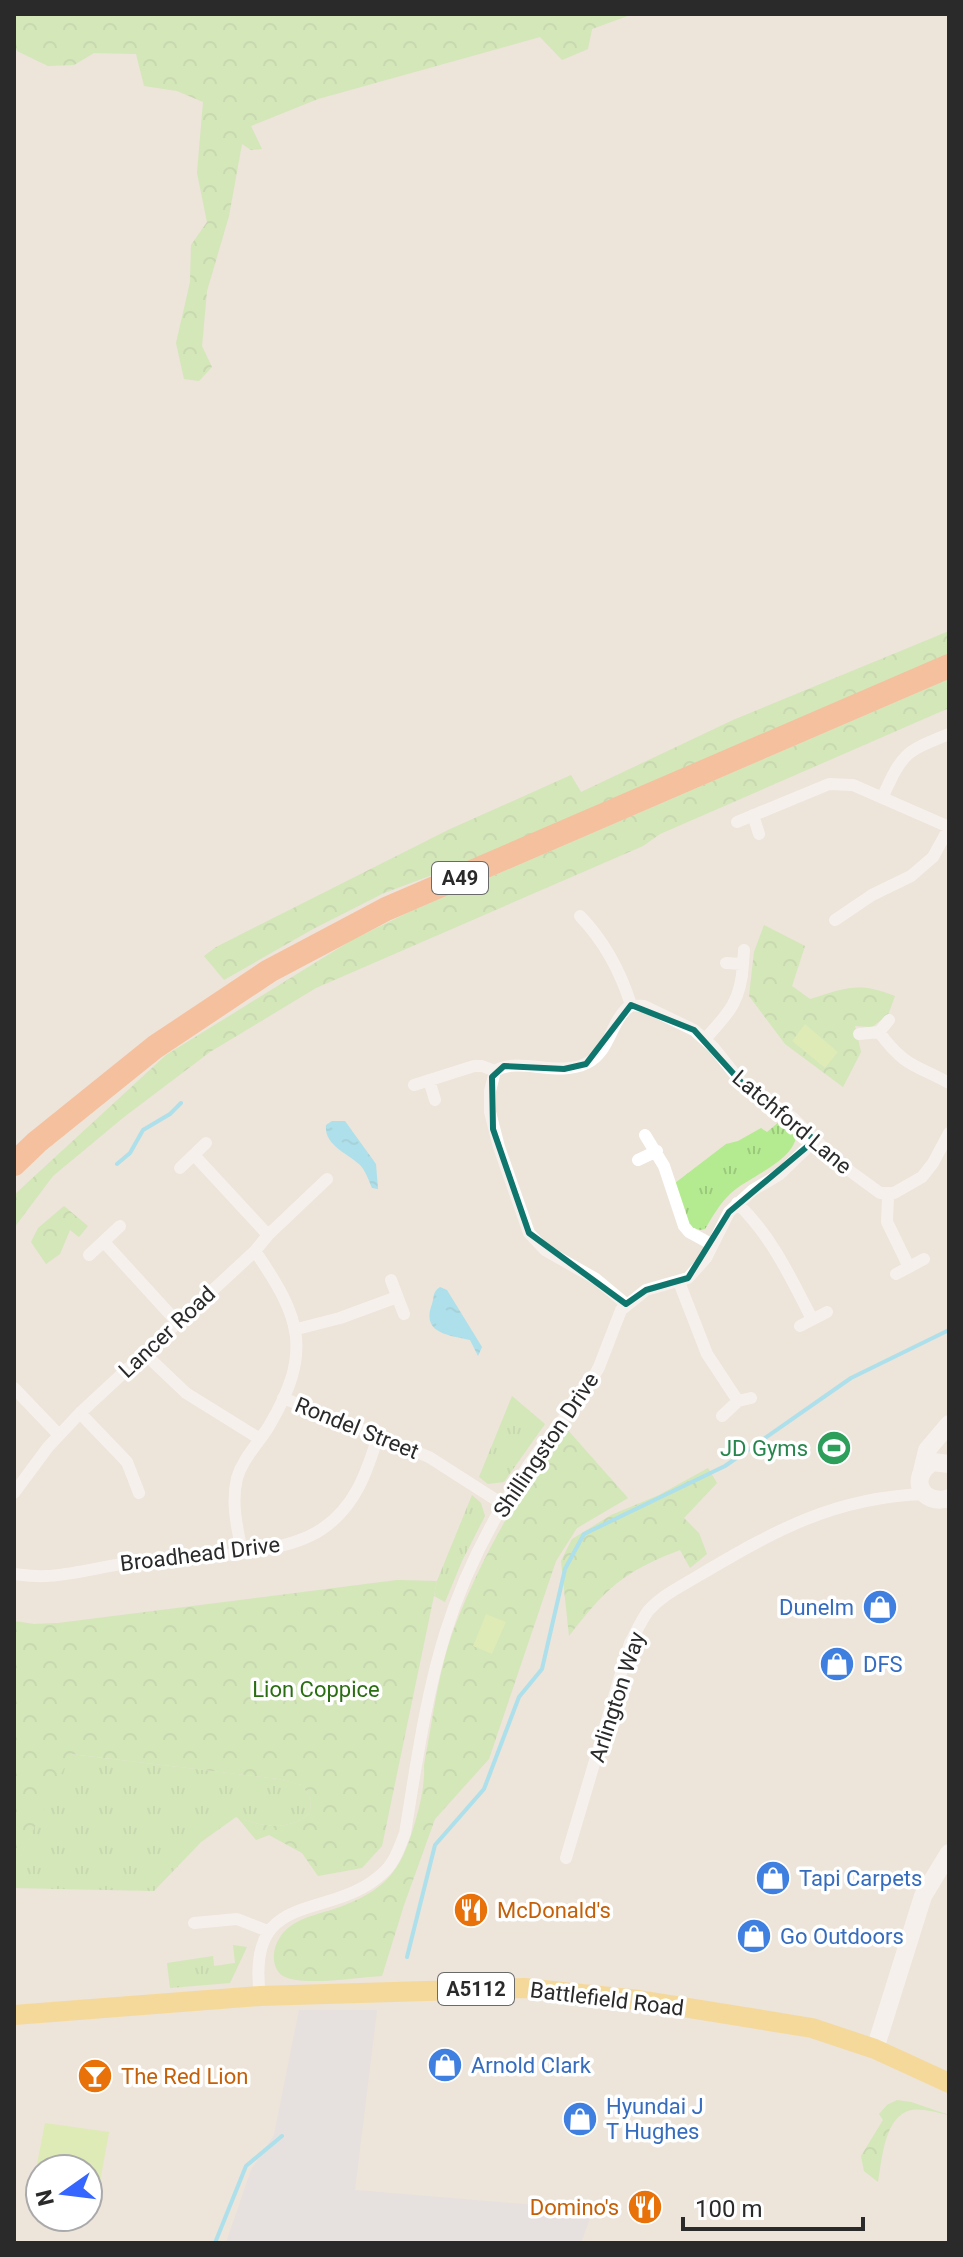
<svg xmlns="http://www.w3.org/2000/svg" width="963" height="2257" viewBox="0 0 963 2257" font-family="Roboto,sans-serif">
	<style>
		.industrial { fill: #dddbe5 }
		.grass { fill: url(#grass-tufts) }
		.forest { fill: url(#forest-crowns) }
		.pitch { fill: #ccf38a }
		.water { fill: url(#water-ripples) }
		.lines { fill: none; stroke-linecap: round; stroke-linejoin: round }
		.stream { stroke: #60dbfc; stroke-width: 4 }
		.street { stroke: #fff; stroke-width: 12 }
		.secondary { stroke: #fff; stroke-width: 18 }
		.primary { stroke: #ffcc4d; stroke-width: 20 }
		.highway { stroke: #ff9453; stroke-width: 24 }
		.marked { fill: none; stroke: #0f766e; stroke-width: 6; stroke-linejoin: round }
		.labels { text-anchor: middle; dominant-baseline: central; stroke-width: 7; stroke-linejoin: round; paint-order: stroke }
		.shield { fill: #fff; stroke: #6a6a6a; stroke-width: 2 }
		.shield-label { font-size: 20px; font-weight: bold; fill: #2a2a2a }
		.street-label { font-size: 22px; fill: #2a2a2a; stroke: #fff }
		.leisure-label { font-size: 22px; fill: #27864d; stroke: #fff; text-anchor: end }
		.shop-label { font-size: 22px; fill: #366cbe; stroke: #fff; text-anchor: start }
		.park-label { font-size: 22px; fill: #2a6e12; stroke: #fff }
		.food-label { font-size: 22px; fill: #c56008; stroke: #fff; text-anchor: start }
	</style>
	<defs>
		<pattern id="grass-tufts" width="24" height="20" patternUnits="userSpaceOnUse" patternTransform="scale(2)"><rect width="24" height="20" fill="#b4ea90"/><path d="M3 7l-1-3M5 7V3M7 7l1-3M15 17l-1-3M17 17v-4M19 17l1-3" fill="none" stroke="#9bc97c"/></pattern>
		<pattern id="forest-crowns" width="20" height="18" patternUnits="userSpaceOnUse" patternTransform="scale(2)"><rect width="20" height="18" fill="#b4ea90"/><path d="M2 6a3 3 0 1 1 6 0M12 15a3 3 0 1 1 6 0" fill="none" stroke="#9bc97c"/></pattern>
		<pattern id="water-ripples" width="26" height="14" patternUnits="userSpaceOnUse" patternTransform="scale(2)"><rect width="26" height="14" fill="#60dbfc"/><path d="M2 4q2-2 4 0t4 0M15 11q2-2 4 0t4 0" fill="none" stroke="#54bcd8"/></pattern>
	</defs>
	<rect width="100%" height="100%" fill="#ede4da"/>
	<path class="industrial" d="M299,2010H377L355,2190L593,2210L581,2243H226L251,2170L274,2135Z"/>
	<path class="grass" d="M780,1121L796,1137C792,1162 748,1177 731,1193C720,1203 713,1216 705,1229L700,1230L690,1227L675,1183L726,1144L738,1141L761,1128L767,1132Z
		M512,1396L545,1424L504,1482L488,1484L479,1477Z
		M472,1495L481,1503L485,1516L462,1561L445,1602L434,1596L437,1581Z
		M70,1754L278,1779L302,1785L311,1799L310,1813C287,1832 263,1827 236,1817L201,1842L154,1891L14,1888V1869Z
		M233,1945L247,1947L230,1983L170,1988L167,1963L213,1956L214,1966L235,1963Z"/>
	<path class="forest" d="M14,14H633L592,29L588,49L562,60L540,37L318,99L251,126L262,149L251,150L242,144L229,216L207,291L202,346L212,367L199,381L184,379L176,343L190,282L191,245L207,222L197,173L203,102L177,91L144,86L136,54L94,53L74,65L48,66L17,51L14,44Z
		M949,631V655L513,845L384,893L313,929L224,980L204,956L216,947L448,830L571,775L581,792L733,720Z
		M949,679V708L660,834L643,846L316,988L210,1052L124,1117L53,1176L14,1228V1195L166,1055L352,940L407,913Z
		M764,925L805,946L792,986L810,999C846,988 858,981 895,996L888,1015L872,1027L855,1026L861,1052L843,1087L785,1044L749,996L754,952Z
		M64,1206L88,1226L79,1237L70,1230L60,1254L46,1264L31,1242L38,1228Z
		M566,1428L628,1498L577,1528L556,1561L489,1759L435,1819L404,1905L382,1976C358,1977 303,1987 283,1976C276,1972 273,1962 274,1954C275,1944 280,1935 288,1928C304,1915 326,1913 345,1905C391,1887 403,1865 416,1819C421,1801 425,1784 424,1765C433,1720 438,1670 455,1626C482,1556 521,1488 566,1428Z
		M708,1468L717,1483L684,1518L699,1533L707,1554L690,1568L680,1550C624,1571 605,1589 569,1636L561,1561L572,1539L611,1515L659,1495Z
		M397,1580L437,1581L382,1846L362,1868L318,1876L302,1853L269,1835L256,1840L237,1817C263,1827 287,1832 310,1813L311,1799L302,1785L278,1779L71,1754L14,1869V1621L34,1624L58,1623Z
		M897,2100L911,2102L949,2115C938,2113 922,2108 911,2110C884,2116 882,2160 878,2182L864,2171L861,2156L883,2120L879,2114L887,2105Z"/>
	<path class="pitch" d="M805,1024L838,1052L825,1068L792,1041Z
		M486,1614L506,1622L492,1654L473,1646Z
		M45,2123L109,2132L98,2193L88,2192V2169H40V2185H33Z"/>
	<path class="water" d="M332,1121H345L376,1164L378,1189L372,1188C369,1181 365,1169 359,1164C347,1153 324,1145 326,1125Z
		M440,1287L447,1290L482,1347L478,1356L470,1340C448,1335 421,1333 432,1304C435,1295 432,1293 440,1287Z"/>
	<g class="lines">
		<path class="stream" d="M117,1164L130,1153L143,1130L170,1114L181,1103
			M407,1957L435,1845L484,1789L519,1697L542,1669L565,1569L584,1534L725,1466L851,1378L949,1330
			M215,2243L246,2166L282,2136"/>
		<path class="street" d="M883,796C903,752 905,752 949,734
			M753,815L759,834
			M737,822L829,784L853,785L949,827
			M580,916C604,941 621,973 631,1005L644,1006L694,1030L714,1048L741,1082L793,1118L839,1163L880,1193H894L922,1177L933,1163L949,1133
			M835,920L872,895L911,876L933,857L949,828
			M726,963L743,964L744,950
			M879,1032C905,1067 914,1064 949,1083
			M859,1034L879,1032L889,1020
			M705,1039C729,1013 741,1001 743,964
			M429,1080L435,1100
			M414,1085L474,1066H482L495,1071
			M645,1135L664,1166L684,1226L689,1232L711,1244
			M194,1155L268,1235
			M638,1160L657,1151
			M180,1168L206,1143
			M888,1195L887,1222L909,1267
			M737,1203C771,1235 791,1278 812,1319
			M104,1242L177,1322
			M89,1255L120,1226
			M896,1274L924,1259
			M391,1280L404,1314
			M679,1282L707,1354L738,1401
			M626,1304L596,1279L545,1250L529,1233L499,1147L490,1112V1091L495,1071C519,1056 558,1078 587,1063C611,1051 610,1020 631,1005
			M800,1326L827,1312
			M297,1329L340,1318L397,1297
			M144,1353L186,1393L260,1439
			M14,1388L59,1435
			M283,1398L429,1457L504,1505
			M80,1413L127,1462L139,1493
			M722,1416L738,1401L751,1398
			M14,1493L48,1447L80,1413L255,1251L268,1235L327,1179
			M242,1552C237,1527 231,1503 237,1478C243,1458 258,1444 269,1426C313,1351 301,1318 255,1251
			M14,1574C24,1575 35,1577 45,1576C73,1575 102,1566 130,1563C182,1557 280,1558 322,1529C355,1507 367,1472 378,1436
			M566,1858L630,1643C636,1632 641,1621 648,1611C662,1595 680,1587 698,1576C774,1531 834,1497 925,1494
			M194,1923L237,1919L268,1931
			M260,1996C245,1884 332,1924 385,1871C395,1861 400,1846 405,1833C416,1766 425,1699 445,1634C472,1547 522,1464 583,1396L599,1367L621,1310L646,1290L688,1278L706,1258L729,1212L753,1190L780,1174L815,1140"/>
		<path class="secondary" d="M949,1464L933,1462C907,1477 922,1507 949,1498
			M922,1471L927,1450L949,1424
			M875,2049L923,1896L949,1853"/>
		<path class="primary" d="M14,2015L260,1996L524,1988L639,2000L812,2028L875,2049L949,2083"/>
		<path class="highway" d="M14,1164L37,1142L155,1047L269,971L386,909L949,666"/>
	</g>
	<path d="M0 0H963V2257H0ZM631,1005L694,1030L741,1082L815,1140L729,1212L688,1278L646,1290L626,1304L529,1233L493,1129L492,1077L504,1066L564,1069L586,1064Z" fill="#ede4da" fill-opacity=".55" fill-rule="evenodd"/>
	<path class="marked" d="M631,1005L694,1030L741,1082L815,1140L729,1212L688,1278L646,1290L626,1304L529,1233L493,1129L492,1077L504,1066L564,1069L586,1064Z"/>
	<defs>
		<g id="stadium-disc" transform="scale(1.8)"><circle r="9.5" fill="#2e9e5b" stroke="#fff"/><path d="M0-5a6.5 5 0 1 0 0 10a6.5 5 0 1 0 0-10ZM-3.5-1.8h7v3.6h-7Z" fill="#fff"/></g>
		<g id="shop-disc" transform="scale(1.8)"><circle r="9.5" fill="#3f7fe0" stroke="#fff"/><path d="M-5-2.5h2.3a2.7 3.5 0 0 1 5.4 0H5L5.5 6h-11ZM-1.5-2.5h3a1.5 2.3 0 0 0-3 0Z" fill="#fff"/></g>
		<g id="restaurant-disc" transform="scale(1.8)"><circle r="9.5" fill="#e8710a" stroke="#fff"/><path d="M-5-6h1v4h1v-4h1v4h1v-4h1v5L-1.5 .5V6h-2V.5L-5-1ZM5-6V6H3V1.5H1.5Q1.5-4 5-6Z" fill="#fff"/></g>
		<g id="bar-disc" transform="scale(1.8)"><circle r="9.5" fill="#e8710a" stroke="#fff"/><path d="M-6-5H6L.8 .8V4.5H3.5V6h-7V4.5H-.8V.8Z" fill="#fff"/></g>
	</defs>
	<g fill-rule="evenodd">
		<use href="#stadium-disc" x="834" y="1448"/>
		<use href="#shop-disc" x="880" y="1607"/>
		<use href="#shop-disc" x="837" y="1664"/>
		<use href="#shop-disc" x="773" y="1878"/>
		<use href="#restaurant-disc" x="471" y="1910"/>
		<use href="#shop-disc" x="754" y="1936"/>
		<use href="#shop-disc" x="445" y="2065"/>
		<use href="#bar-disc" x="95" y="2076"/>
		<use href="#shop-disc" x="580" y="2119"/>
		<use href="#restaurant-disc" x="645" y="2207"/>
	</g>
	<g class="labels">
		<g class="shield">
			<rect x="432" y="862" width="56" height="32" rx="6"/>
			<rect x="438" y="1973" width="76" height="32" rx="6"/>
		</g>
		<g class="shield-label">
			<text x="460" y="878">A49</text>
			<text x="476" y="1989">A5112</text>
		</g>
		<g class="street-label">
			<text transform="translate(792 1122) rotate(40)">Latchford Lane</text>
			<text transform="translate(167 1332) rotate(-43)">Lancer Road</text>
			<text transform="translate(357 1428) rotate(22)">Rondel Street</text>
			<text transform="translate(546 1445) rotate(-56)">Shillingston Drive</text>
			<text transform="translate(200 1554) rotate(-7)">Broadhead Drive</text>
			<text transform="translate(617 1697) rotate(-72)">Arlington Way</text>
			<text transform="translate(607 1999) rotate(7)">Battlefield Road</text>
		</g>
		<g class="leisure-label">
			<text x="808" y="1448">JD Gyms</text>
		</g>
		<g class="shop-label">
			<text x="854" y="1607" text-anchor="end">Dunelm</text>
			<text x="863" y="1664">DFS</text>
			<text x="799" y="1878">Tapi Carpets</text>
			<text x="780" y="1936">Go Outdoors</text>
			<text x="471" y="2065">Arnold Clark</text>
			<text x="606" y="2106">Hyundai J<tspan x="606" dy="25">T Hughes</tspan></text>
		</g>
		<g class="park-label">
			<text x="316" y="1689">Lion Coppice</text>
		</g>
		<g class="food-label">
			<text x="497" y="1910">McDonald's</text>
			<text x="121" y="2076">The Red Lion</text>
			<text x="619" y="2207" text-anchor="end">Domino's</text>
		</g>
	</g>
	<rect width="963" height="2257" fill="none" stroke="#2a2a2a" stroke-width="32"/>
	<g transform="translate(64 2193) rotate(256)"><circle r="38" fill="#ffffff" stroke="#aaaaaa" stroke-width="2"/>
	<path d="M0-6L14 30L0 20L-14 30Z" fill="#3566ff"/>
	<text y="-12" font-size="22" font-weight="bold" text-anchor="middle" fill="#2a2a2a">N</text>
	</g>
	<path d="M683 2217v12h180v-12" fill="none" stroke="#2a2a2a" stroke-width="4"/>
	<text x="695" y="2217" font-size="24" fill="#2a2a2a" stroke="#ffffff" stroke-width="6" paint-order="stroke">100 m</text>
</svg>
